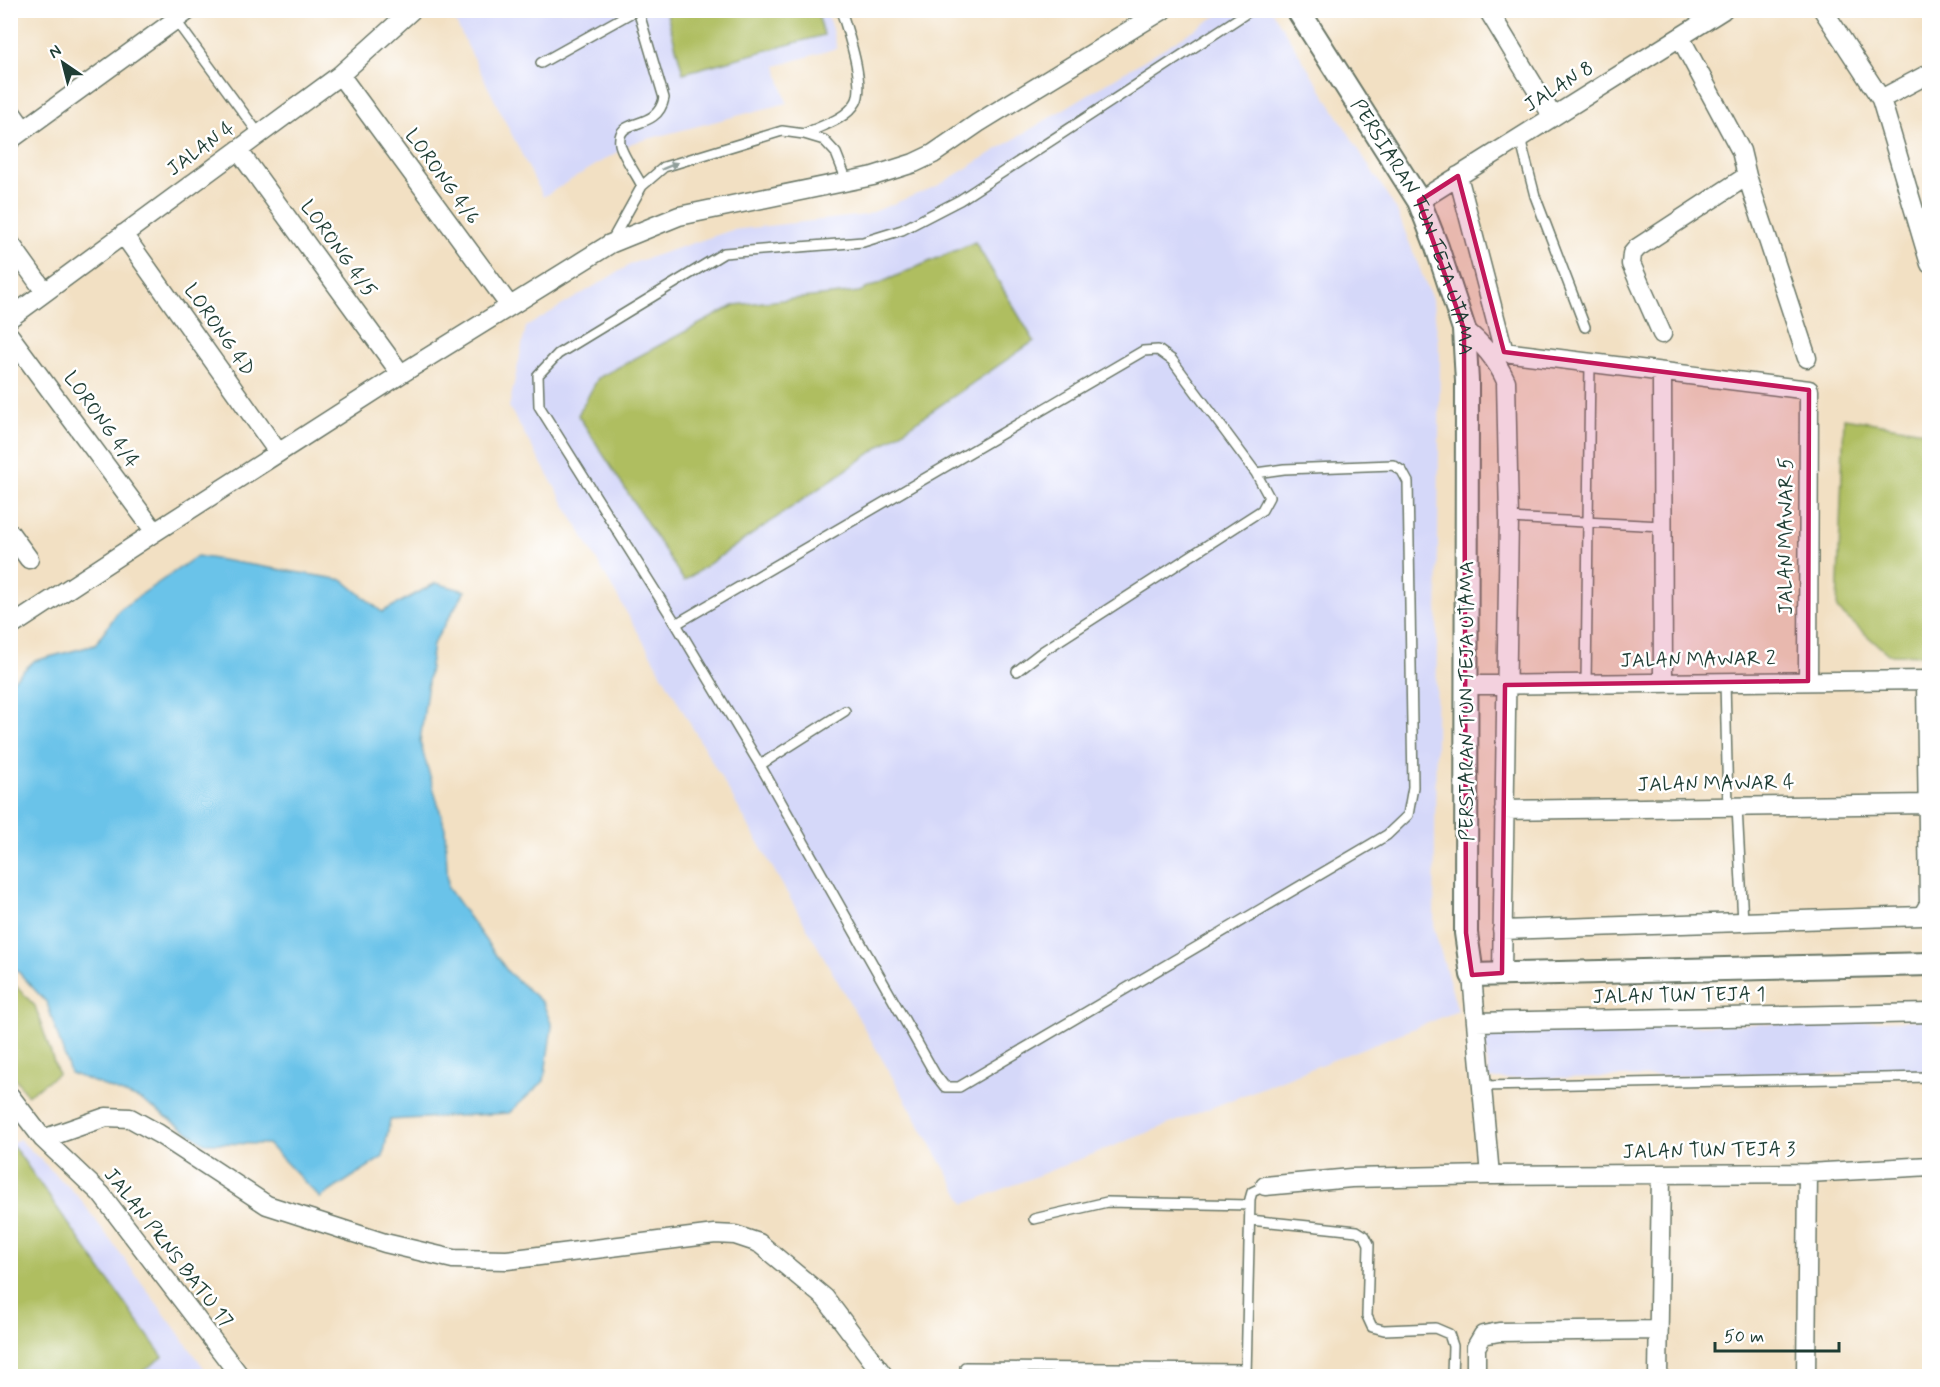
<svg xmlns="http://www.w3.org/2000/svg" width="1940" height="1387" viewBox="0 0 1940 1387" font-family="Mynerve,sans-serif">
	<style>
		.built { fill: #d5d8f9 }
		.green { fill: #afbe61; stroke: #677e4a; stroke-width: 1.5 }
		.water { fill: #6bc3e9; stroke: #45808e; stroke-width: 1.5 }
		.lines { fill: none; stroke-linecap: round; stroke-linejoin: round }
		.service-casing { stroke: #697666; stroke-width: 12 }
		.minor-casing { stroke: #697666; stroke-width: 21 }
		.tertiary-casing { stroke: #697666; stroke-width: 26 }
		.service { stroke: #fff; stroke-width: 9 }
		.minor { stroke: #fff; stroke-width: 18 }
		.tertiary { stroke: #fff; stroke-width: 22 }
		.oneway { fill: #8f9e9a }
		.marked { fill: #c2185b; fill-opacity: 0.2; stroke: #c2185b; stroke-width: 4.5; stroke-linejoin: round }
		.labels { text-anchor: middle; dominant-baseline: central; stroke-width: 5; stroke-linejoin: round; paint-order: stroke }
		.street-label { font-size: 20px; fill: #1f3d34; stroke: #fff }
	</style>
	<rect width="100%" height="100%" fill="#fff"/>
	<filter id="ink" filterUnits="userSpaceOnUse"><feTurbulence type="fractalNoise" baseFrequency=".0167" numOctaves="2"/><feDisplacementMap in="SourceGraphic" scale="12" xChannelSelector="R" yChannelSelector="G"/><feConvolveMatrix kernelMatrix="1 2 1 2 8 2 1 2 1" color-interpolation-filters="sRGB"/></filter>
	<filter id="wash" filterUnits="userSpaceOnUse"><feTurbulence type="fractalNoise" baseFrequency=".008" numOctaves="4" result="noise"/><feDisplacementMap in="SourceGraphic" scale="24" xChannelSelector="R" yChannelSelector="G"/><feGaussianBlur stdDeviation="1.35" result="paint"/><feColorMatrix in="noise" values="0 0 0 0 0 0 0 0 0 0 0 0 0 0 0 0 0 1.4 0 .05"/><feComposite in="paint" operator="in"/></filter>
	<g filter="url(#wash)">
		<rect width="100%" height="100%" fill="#f2e0c3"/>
		<path class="built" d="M450,11H827L837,48L776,66L787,103L632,143L543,197Z
			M1225,11H1272L1396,209L1433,302L1440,355L1434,929L1458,1011L965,1204L509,407L526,327L633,263L732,230L866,215L939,185Z
			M1929,1020V1071L1862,1073L1489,1079L1484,1030Z
			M19,1139L78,1196L210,1376H11L10,1145Z"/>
		<path class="green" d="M666,11H817L824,35L683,73Z
			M975,242L1034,341L684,581L578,415L598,378L735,305L859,292Z
			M1844,418L1929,432V655L1888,654L1837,609Z
			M10,980L35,1006L58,1074L27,1095L11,1072Z
			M14,1147L163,1357L136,1376H11L10,1150Z"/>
		<path class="water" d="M197,556L343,580L382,612L436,583L465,591L433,644L420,742L445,828L448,888L508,972L543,1003L552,1026L544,1081L509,1113L390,1120L383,1157L320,1198L268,1144L205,1143L141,1100L70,1073L47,1003L11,964V682L34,661L95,645L119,610Z"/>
	</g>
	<g filter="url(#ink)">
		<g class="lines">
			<g class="service-casing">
				<path id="service" d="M168,10L259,134
					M638,10L664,98C657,133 616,115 620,144C622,155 637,175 642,186
					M541,63L636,10
					M10,103L28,128
					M804,134C820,126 846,120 856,102C866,84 847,30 841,10
					M1520,138L1535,196L1585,327
					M611,242L642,186L664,167L782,131L804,134L824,140L836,153L847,181
					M1509,518L1662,526
					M676,624L1143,351L1158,350L1172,360L1256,473L1284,469L1393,465L1402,471L1408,482L1413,787L1408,815L1387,835L959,1087H945L935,1074L760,765L676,624L539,406L538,375L558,354L724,253L863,242L902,230L960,200L1251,10
					M1017,671L1043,651L1262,510L1269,497L1256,473
					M1725,682L1728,807
					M1586,684L1590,363
					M760,765L845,711
					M1737,807L1743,922
					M1482,1086L1930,1077
					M1034,1219L1107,1202L1249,1205
					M1250,1220L1357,1231L1365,1236L1369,1244L1367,1316L1372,1327L1384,1330L1435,1328L1449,1334L1453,1346L1452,1376
					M965,1367L1246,1369
					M1246,1376L1250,1199L1252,1192L1265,1186"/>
			</g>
			<g class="minor-casing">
				<path id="minor" d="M1488,10L1553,117
					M1823,10L1881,99L1930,264
					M1680,37L1741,151L1747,176L1807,358
					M340,75L509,305
					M1881,99L1930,73
					M10,140L189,10
					M238,150L401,374
					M1458,176L1504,352
					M1419,201L1723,10
					M123,234L278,452
					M10,243L45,292
					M10,318L340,75L412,10
					M1464,329C1483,344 1496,359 1506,381L1509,518L1502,973
					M1662,334L1631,264L1632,254L1637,248L1747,176
					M10,336L155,532
					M1504,352L1809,390L1808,681
					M1662,372L1663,683
					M10,533L29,559
					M10,627L155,532L401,374L610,244L679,216L873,176L914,163L933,154L978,123L1163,10
					M1467,685L1930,680
					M1504,810L1928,804
					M1502,930L1922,916L1929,904L1926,680
					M1472,975L1476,1022L1930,1013
					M1476,1022L1490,1175
					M10,1096L43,1139L101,1194L240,1376
					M43,1139L106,1117L130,1118L159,1134L267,1205L385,1243L453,1259L507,1260L715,1234L735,1235L759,1243L825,1298L884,1376
					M1265,1186L1351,1178L1490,1175L1808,1173L1930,1166
					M1476,1376V1347L1483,1335L1499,1332L1659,1330
					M1658,1376L1661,1175
					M1806,1376L1808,1173"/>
			</g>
			<g class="tertiary-casing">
				<g id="tertiary">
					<path id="s1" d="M1298,10L1419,201L1437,247L1464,329L1467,381L1466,933L1472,975L1930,964"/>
				</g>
			</g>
			<use href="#service" class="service"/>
			<use href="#minor" class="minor"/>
			<use href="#tertiary" class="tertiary"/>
		</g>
		<defs><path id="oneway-solid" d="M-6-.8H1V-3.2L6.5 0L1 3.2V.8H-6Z" transform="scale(1.5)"/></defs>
		<use class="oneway" href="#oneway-solid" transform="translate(670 166) rotate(-22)"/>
	</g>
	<path class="marked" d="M1458,176L1504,352L1809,390L1808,681L1505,685L1502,973L1472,975L1466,933L1464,329L1419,201Z"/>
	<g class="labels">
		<g class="street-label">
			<text transform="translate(1559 87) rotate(-32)">JALAN 8</text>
			<text transform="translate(201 149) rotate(-36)">JALAN 4</text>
			<text transform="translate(442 177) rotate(54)">LORONG 4/6</text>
			<text stroke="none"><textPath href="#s1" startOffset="248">PERSIARAN TUN TEJA UTAMA</textPath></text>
			<text transform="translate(338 249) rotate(54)">LORONG 4/5</text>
			<text transform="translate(219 330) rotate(55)">LORONG 4D</text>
			<text transform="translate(101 420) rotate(54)">LORONG 4/4</text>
			<text transform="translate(1786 536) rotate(-90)">JALAN MAWAR 5</text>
			<text transform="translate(1698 660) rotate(-1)">JALAN MAWAR 2</text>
			<text transform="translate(1467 701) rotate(-90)">PERSIARAN TUN TEJA UTAMA</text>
			<text transform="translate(1716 784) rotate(-1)">JALAN MAWAR 4</text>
			<text transform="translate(1679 996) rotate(-1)">JALAN TUN TEJA 1</text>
			<text transform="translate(1709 1151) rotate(-1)">JALAN TUN TEJA 3</text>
			<text transform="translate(168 1248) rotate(52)">JALAN PKNS BATU 17</text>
		</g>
	</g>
	<rect width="1940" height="1387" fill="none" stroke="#fff" stroke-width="36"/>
	<g transform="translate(63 63) rotate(325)" stroke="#ffffff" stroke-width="4.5" paint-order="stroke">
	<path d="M0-4.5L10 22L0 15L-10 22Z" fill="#1f3d34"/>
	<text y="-9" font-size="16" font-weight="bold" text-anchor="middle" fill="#1f3d34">N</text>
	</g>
	<path d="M1715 1342v9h124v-9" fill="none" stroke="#1f3d34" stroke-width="3"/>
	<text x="1724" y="1342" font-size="18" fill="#1f3d34" stroke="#ffffff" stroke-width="4.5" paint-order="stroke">50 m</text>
</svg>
